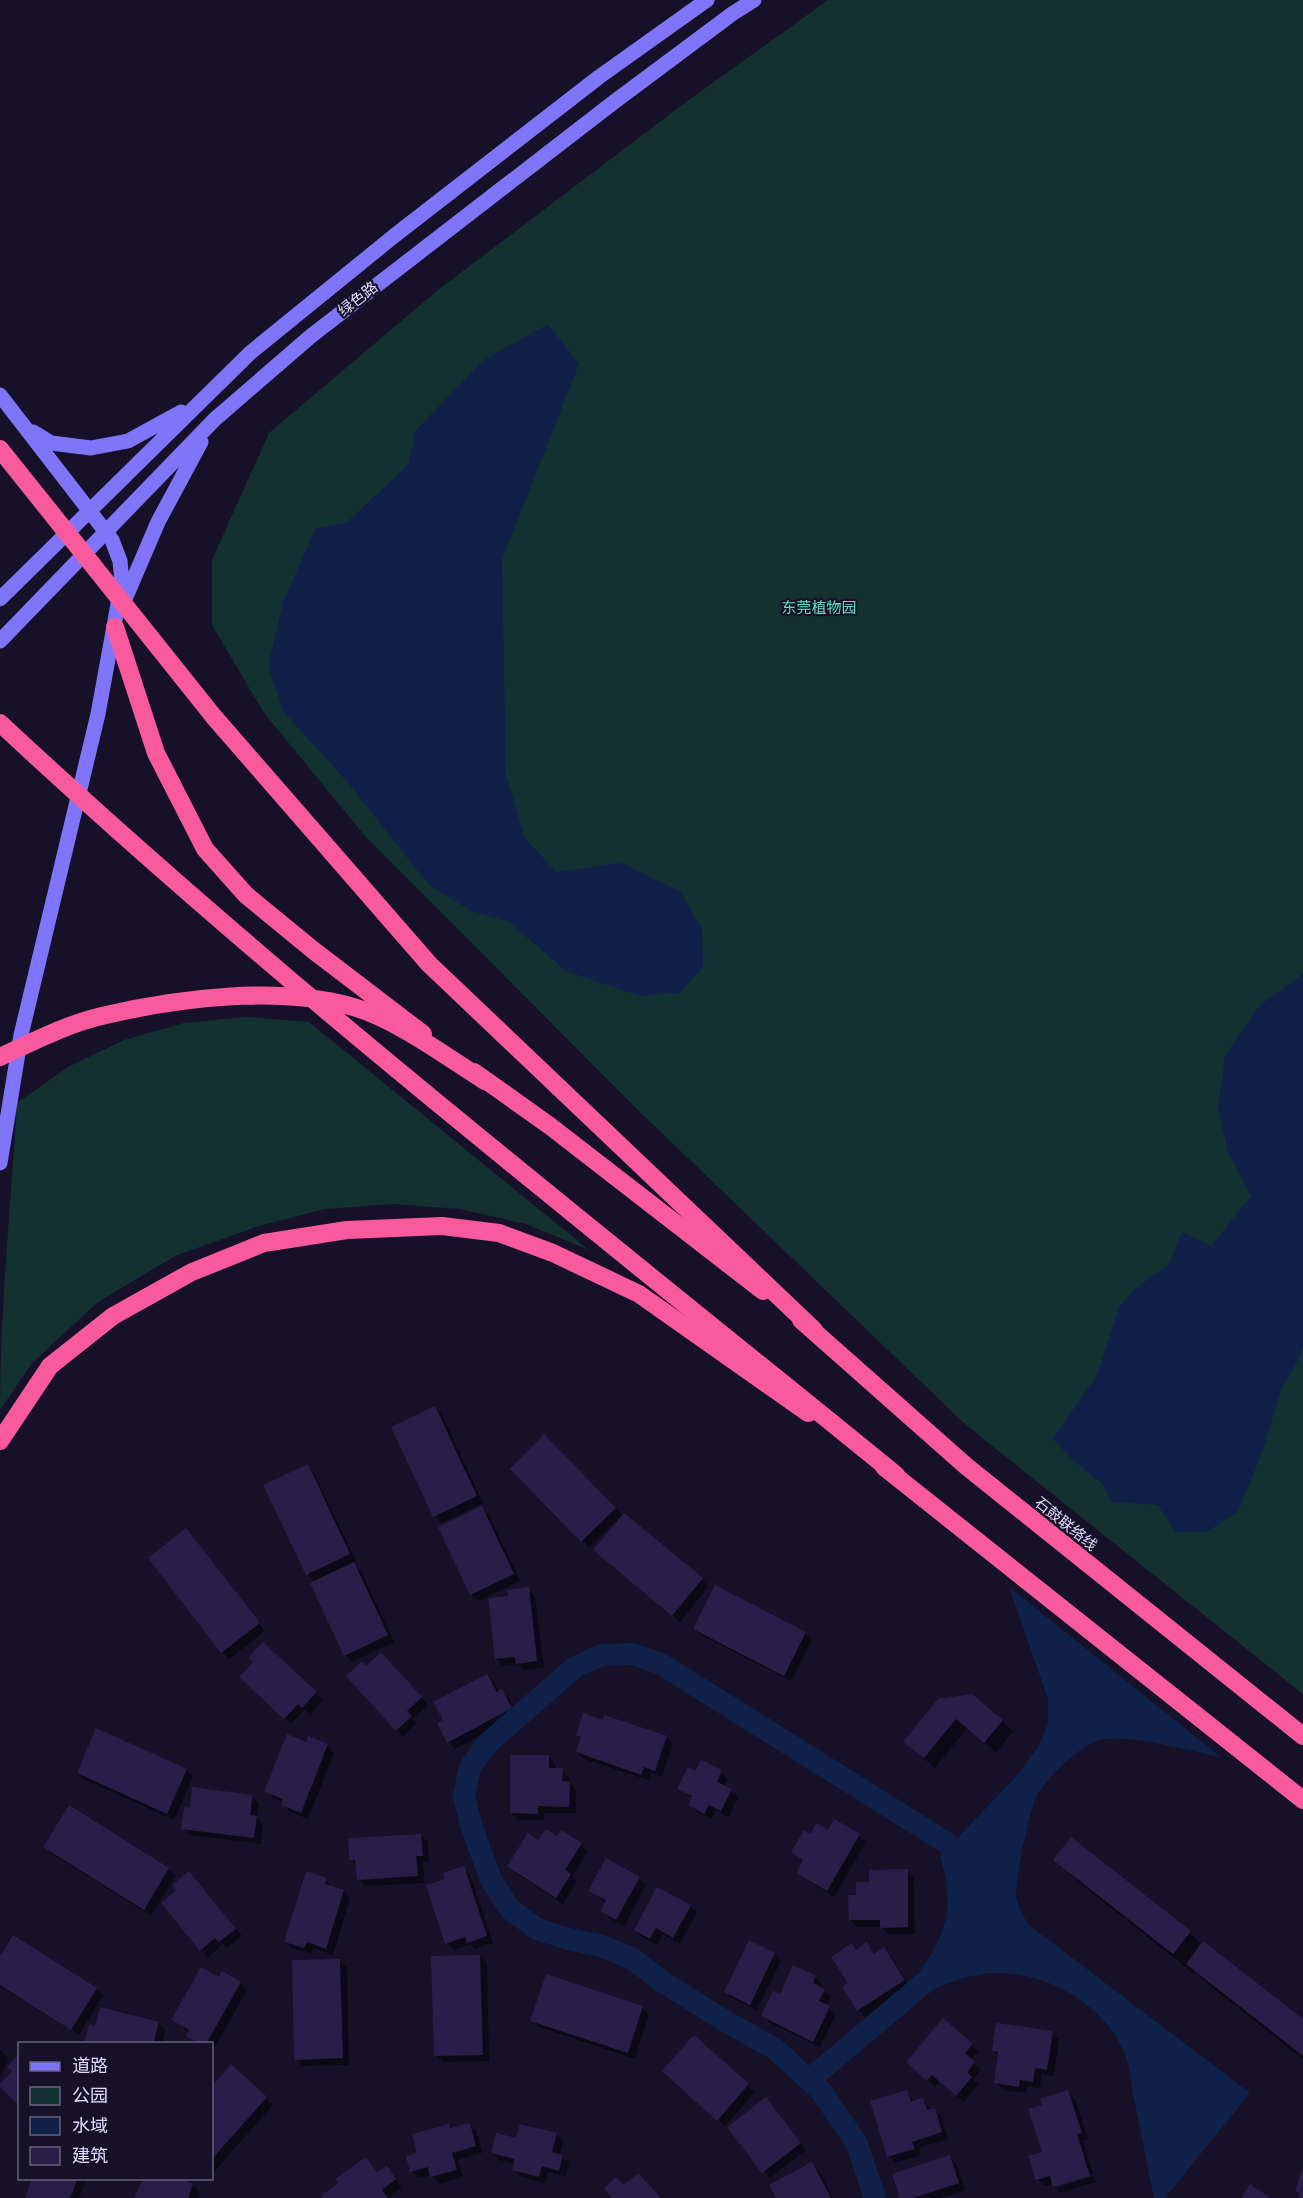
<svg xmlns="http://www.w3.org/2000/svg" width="1303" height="2198" viewBox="0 0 1303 2198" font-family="'Fira Sans Condensed','Noto Sans SC',sans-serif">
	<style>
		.green { fill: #143132 }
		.water { fill: #0f2149 }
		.shadow { fill: #0007 }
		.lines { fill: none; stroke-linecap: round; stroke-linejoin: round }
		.canal { stroke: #0f2149; stroke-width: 22 }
		.building { fill: #291e48 }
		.secondary { stroke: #8075f9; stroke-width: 15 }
		.highway { stroke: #f85a9d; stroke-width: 18 }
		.highway-bridge { stroke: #f85a9d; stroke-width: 18 }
		.labels { text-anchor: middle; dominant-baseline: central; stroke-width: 4.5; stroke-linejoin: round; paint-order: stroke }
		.street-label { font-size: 15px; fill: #e0d9fd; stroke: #161128 }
		.park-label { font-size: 15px; fill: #67dcc5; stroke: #161128 }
	</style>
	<rect width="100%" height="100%" fill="#161128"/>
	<path class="green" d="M828,0H1303V1694L966,1425L642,1114L366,837L264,713L212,625V560L269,433L438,290L686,102Z
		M247,1017L309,1022L589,1250L526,1224L460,1209L393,1204L325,1209L259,1226L175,1256L98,1302L32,1363L0,1410C0,1307 11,1205 17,1103L68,1067L124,1040L184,1023Z"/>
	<path class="water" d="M548,324L579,364L502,560L506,775L525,838L556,872L621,863L680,891L702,929L703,967L680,993L640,996L566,971L509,922L471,911L428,884L349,784L284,712L268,667L283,602L316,528L346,523L409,464L415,431L484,360Z
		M1303,974V1346L1298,1360L1281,1390L1263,1450L1238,1512L1206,1532H1175L1158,1505L1112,1502L1103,1485L1073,1460L1053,1439L1097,1375L1119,1308L1132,1291L1169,1264L1182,1232L1211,1246L1251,1196L1228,1151L1218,1109L1225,1056L1259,1006Z
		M1009,1587L1221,1757C1189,1751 1129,1733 1099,1740C1081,1744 1044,1781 1036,1797C1029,1812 1015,1882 1016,1896C1018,1908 1023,1915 1029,1925L1250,2093L1165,2198H1154C1147,2165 1141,2132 1134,2099C1131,2085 1130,2067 1125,2054C1105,2005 1048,1972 996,1973C974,1973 954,1981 934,1989L920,1971C949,1930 954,1904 940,1856L1014,1779L1038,1747L1048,1724V1699Z"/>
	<path class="shadow" d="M435,1408L442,1415L483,1503L441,1523L435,1516Z
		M544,1436L623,1516L624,1515L709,1586L680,1622L602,1557L617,1523L615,1522L589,1548L512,1469Z
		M307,1466L314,1473L356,1561L352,1563L361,1571L394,1642L352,1662L345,1655L315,1582L307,1574Z
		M482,1508L489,1515L520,1581L478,1601L471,1594Z
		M186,1530L265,1631L229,1659L222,1652Z
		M716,1587L805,1633L812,1640L791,1681L701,1635L694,1628Z
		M528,1589L535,1596L544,1667L524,1670L518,1664L503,1666L496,1659L510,1597Z
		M387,1661L428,1705L413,1719L417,1723L403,1736L397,1730L366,1668Z
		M487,1675L494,1682L499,1692L502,1691L509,1698L518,1715L455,1749L449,1742L445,1721Z
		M248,1684L316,1693L323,1700L310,1714L305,1709L291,1724Z
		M938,1700L1002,1721L1013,1731L996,1752L967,1728L935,1768L905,1742Z
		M577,1734L666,1737L673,1744L662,1777L651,1773L648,1780L584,1759L577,1752L582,1739Z
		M309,1738L327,1746L334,1753L308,1819L290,1812L283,1805L284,1802L273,1798L266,1791L307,1744Z
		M549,1757L556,1764V1770H562L569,1777V1782L576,1790V1813H545L544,1820H518L511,1813Z
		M186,1770L193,1777L174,1820L85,1780L78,1773Z
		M721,1772L728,1779L724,1787L738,1797L729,1817L716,1810L712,1819L697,1812L690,1805L693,1799L679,1788L696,1773Z
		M252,1796L259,1803L257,1818L263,1824L261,1844L190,1835L183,1828L191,1809Z
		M69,1808L168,1869L175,1876L151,1916L52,1854L45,1847Z
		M829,1832L859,1835L866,1842L834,1897L805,1879L798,1873L804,1862L793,1852L811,1836Z
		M421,1835L428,1842L429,1862H423L424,1883L365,1886L358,1879L357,1866L351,1860Z
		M557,1838L581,1845L588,1851L572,1877L577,1882L563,1904L516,1873L509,1866L539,1842Z
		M1056,1860L1190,1932L1202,1945L1303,2021V2059L1209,1985L1196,1972L1194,1974L1077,1881Z
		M463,1868L470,1875L493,1943L475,1949L470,1944L454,1950L447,1943V1880Z
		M907,1871L914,1878L915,1934H888L881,1927H857L850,1920L857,1896L871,1883Z
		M639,1878L646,1885L624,1926L609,1918L602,1911L606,1903L590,1890Z
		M326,1879L332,1888L343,1891L350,1898L333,1955L313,1948L311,1954L292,1948L285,1941Z
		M196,1880L242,1936L227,1948L223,1944L208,1957L201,1950Z
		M690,1906L697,1913L680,1944L663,1934L657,1945L642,1937L635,1930Z
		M867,1944L876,1955L884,1949L891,1956L911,1988L865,2017L858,2010L844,1988L850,1984L852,1945L857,1950Z
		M774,1954L781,1961L757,2010L732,1998L725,1991Z
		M480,1957L487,1964L489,2061L443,2062L436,2055Z
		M0,1959L96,1989L103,1996L79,2035L0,1986Z
		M340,1961L347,1968L349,2065L303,2066L296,2059Z
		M815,1977L822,1984L820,1988L831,1997L826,2006L836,2014L820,2047L770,2023L763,2016L780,1996Z
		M219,1979L240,1983L247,1990L212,2052V2044L194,2042L188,2035L189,2032L173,2020Z
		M642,2007L649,2014L635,2059L539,2027L532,2020Z
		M158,2023L165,2030L162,2044H86Z
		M1052,2033L1059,2040L1054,2076L1042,2074L1040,2088L1027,2086L1026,2093L1003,2090L996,2083L999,2057L993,2051Z
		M694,2037L755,2092L725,2126L670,2078Z
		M972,2045L978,2052L971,2060L981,2070L973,2079L978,2084L964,2102L940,2081L935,2087L915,2069Z
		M0,2050L9,2058L0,2077Z
		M231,2066L273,2105L212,2174V2088Z
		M906,2092L915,2102L923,2099L931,2110L934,2109L941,2116L948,2139L918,2148L921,2155L896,2163L889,2156Z
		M1068,2092L1075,2099L1088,2139L1083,2141L1093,2173L1056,2185V2188L1094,2176L1096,2182L1061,2193L1054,2186L1053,2184L1044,2186L1037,2179L1044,2153L1043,2106Z
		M773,2106L806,2150L770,2178L763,2172Z
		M470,2125L477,2132L482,2153L458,2160L463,2177L439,2184L431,2175L418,2178L411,2171L419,2154L448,2126L452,2129Z
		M556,2134L563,2141L559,2155L569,2163L566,2177L548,2172L546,2183L521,2177L514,2170L515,2164L499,2160L492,2153L517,2140Z
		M950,2157L957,2164L965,2190L941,2198H901Z
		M366,2159L378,2174L386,2168L402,2187L388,2198H324Z
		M812,2164L819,2171L833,2198H777Z
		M34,2178H87L79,2198H26Z
		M177,2178L193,2185L200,2192L197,2198H136Z"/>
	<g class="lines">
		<path class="canal" d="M809,2080L950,1961
			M875,2198L856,2142L821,2091L775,2049L720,2018L660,1980L633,1959L602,1946L569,1939L537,1929L510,1909L491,1880L471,1825L464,1796L470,1767L488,1743L575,1667L602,1655L633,1654L661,1664L950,1845L969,1869"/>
	</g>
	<path class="building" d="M435,1406L477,1496L433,1517L391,1427Z
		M544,1434L616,1508L581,1542L510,1469Z
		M308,1464L350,1554L306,1575L263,1485Z
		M482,1506L514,1574L470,1595L438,1527Z
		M624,1513L703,1578L672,1616L593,1550Z
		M186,1528L260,1623L221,1653L148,1558Z
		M354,1562L388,1635L344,1656L310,1583Z
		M715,1585L806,1632L784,1676L693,1629Z
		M529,1587L537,1661L516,1664L515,1657L495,1659L488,1598L508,1596L507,1590Z
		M263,1642L317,1692L302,1708L298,1704L284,1719L239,1677L253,1662L248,1658Z
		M381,1652L422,1697L407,1711L412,1716L396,1731L346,1676L362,1661L366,1666Z
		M487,1674L497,1692L502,1689L512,1708L447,1743L437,1723L443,1720L433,1702Z
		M972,1694L1003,1720L984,1743L956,1719L924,1758L903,1742L938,1699Z
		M583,1713L603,1720L604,1715L667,1736L655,1771L644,1767L641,1775L576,1752L581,1737L576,1735Z
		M96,1728L187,1769L167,1814L77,1773Z
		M287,1734L306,1742L308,1736L328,1744L301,1813L281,1805L283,1799L264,1792Z
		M510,1755H549V1768H563L562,1781L570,1782L569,1807L538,1806V1814L510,1813Z
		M701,1760L722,1770L717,1782L732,1789L721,1811L709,1805L704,1814L688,1805L692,1796L677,1789L688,1767L695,1771Z
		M192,1787L253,1795L250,1815L257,1816L254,1838L181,1829L184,1807L190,1808Z
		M69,1805L169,1868L144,1910L43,1847Z
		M834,1819L860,1834L827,1891L796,1873L803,1860L791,1852L804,1830L810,1834L817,1823L828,1830Z
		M546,1829L557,1836L561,1830L582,1843L565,1870L571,1874L556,1898L507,1866L528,1833L538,1840Z
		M421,1834L423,1856H416L418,1876L357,1880L355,1860H349L348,1838Z
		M1071,1837L1191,1931L1173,1954L1053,1860Z
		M606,1858L640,1877L616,1920L600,1911L606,1900L588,1891Z
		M464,1866L487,1936L467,1943L465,1937L445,1944L426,1885L445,1879L443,1873Z
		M908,1869V1927L880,1928V1920H849L848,1895H856V1882H869V1870Z
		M189,1871L236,1929L219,1942L215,1938L200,1951L161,1903L176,1890L172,1885Z
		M306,1871L327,1878L325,1884L344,1890L326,1949L307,1942L304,1948L284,1942Z
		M657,1887L691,1905L673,1938L656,1928L650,1939L634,1930Z
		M13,1935L97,1988L71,2030L0,1985V1956Z
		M749,1940L775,1953L750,2005L724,1992Z
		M1203,1941L1303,2019V2056L1186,1964Z
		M867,1942L874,1954L884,1947L905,1980L857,2011L842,1987L848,1983L831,1957L852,1943L856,1950Z
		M480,1955L483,2055L434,2056L431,1956Z
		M340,1959L343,2058L294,2060L292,1960Z
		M793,1965L816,1976L813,1983L825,1989L819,2001L830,2006L813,2042L761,2016L773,1991L780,1994Z
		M201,1967L219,1977L222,1971L241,1982L206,2044H199L186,2036L189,2030L171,2020Z
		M546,1974L643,2006L628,2053L530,2021Z
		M100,2007L159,2022L154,2042L158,2044H84L89,2025L95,2026Z
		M943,2018L973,2044L965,2053L975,2062L967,2072L972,2077L956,2096L932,2075L927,2081L906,2062Z
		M996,2023L1053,2031L1047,2070L1035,2068L1033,2082L1020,2080L1019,2087L994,2083L998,2052L992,2051Z
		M694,2035L749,2084L717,2121L662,2071Z
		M20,2053V2106L0,2087V2084L12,2071L7,2067Z
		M231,2064L267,2097L212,2159V2086Z
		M907,2090L911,2101L923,2098L927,2110L935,2108L942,2132L912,2142L915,2149L887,2157L870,2101Z
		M1068,2090L1082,2133L1077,2134L1090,2176L1053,2187L1050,2176L1036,2180L1028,2156L1042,2152L1028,2109L1042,2105L1040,2099Z
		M766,2097L801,2143L762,2173L727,2127Z
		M470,2123L476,2146L452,2153L457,2170L430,2177L428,2167L410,2172L406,2156L417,2153L412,2134L449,2124L450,2128Z
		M520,2124L557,2133L552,2152L563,2155L559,2171L542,2166L539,2177L512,2170L515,2159L491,2153L496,2133L516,2138Z
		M950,2155L959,2183L913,2198H900L892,2174Z
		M366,2157L377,2172L387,2166L396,2179L382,2190L388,2198H323L321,2196L338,2183L335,2179Z
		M812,2162L831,2198H776L769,2185Z
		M1303,2167V2198H1299L1300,2193L1295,2191Z
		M638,2173L661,2198H612L604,2188L616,2177L624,2185Z
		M32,2178H78L70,2198H25Z
		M143,2178H181L193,2184L188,2198H134Z
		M1250,2184L1269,2197L1268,2198H1241Z"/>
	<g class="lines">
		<path class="secondary" d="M0,395L112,540L120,561L122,582L98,714L21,1035L0,1163
			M33,432L51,443L91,448L128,441L181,412
			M0,599L250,353L394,236L599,77L707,0
			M125,599L158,522L201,442
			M0,641L215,419L311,336L614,102L732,14L754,0"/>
		<path class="highway" d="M115,627L156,753L205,849L246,895L313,950L423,1034
			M474,1072L550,1126L763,1291
			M801,1320L966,1466L1303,1736
			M0,1441L50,1366L113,1316L192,1272L264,1243L347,1230L442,1226L499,1233L553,1253L639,1294L808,1413
			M884,1467L1303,1800"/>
		<path class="highway-bridge" d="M0,449L214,717L429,964L814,1330
			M0,723C285,989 594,1229 896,1475
			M0,1057C34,1041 69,1023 106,1015C179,998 277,986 350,1006C395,1018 445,1056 485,1081"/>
	</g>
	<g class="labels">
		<g class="street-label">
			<text transform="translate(358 299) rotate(-38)">绿色路</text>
			<text transform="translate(1066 1524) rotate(39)">石鼓联络线</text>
		</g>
		<g class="park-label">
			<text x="819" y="608">东莞植物园</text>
		</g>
	</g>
	<rect x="18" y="2042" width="195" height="138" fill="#161128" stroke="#67617d" stroke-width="1.5"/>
	<rect x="30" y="2062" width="30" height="9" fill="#8075f9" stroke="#67617d" stroke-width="1.5"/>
	<text x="72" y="2072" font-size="18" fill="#e0d9fd">道路</text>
	<rect x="30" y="2087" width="30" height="18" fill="#143132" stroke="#67617d" stroke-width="1.5"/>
	<text x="72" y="2102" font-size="18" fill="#e0d9fd">公园</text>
	<rect x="30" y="2117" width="30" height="18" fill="#0f2149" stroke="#67617d" stroke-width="1.5"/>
	<text x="72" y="2132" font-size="18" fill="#e0d9fd">水域</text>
	<rect x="30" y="2147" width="30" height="18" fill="#291e48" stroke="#67617d" stroke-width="1.5"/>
	<text x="72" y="2162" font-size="18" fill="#e0d9fd">建筑</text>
</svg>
